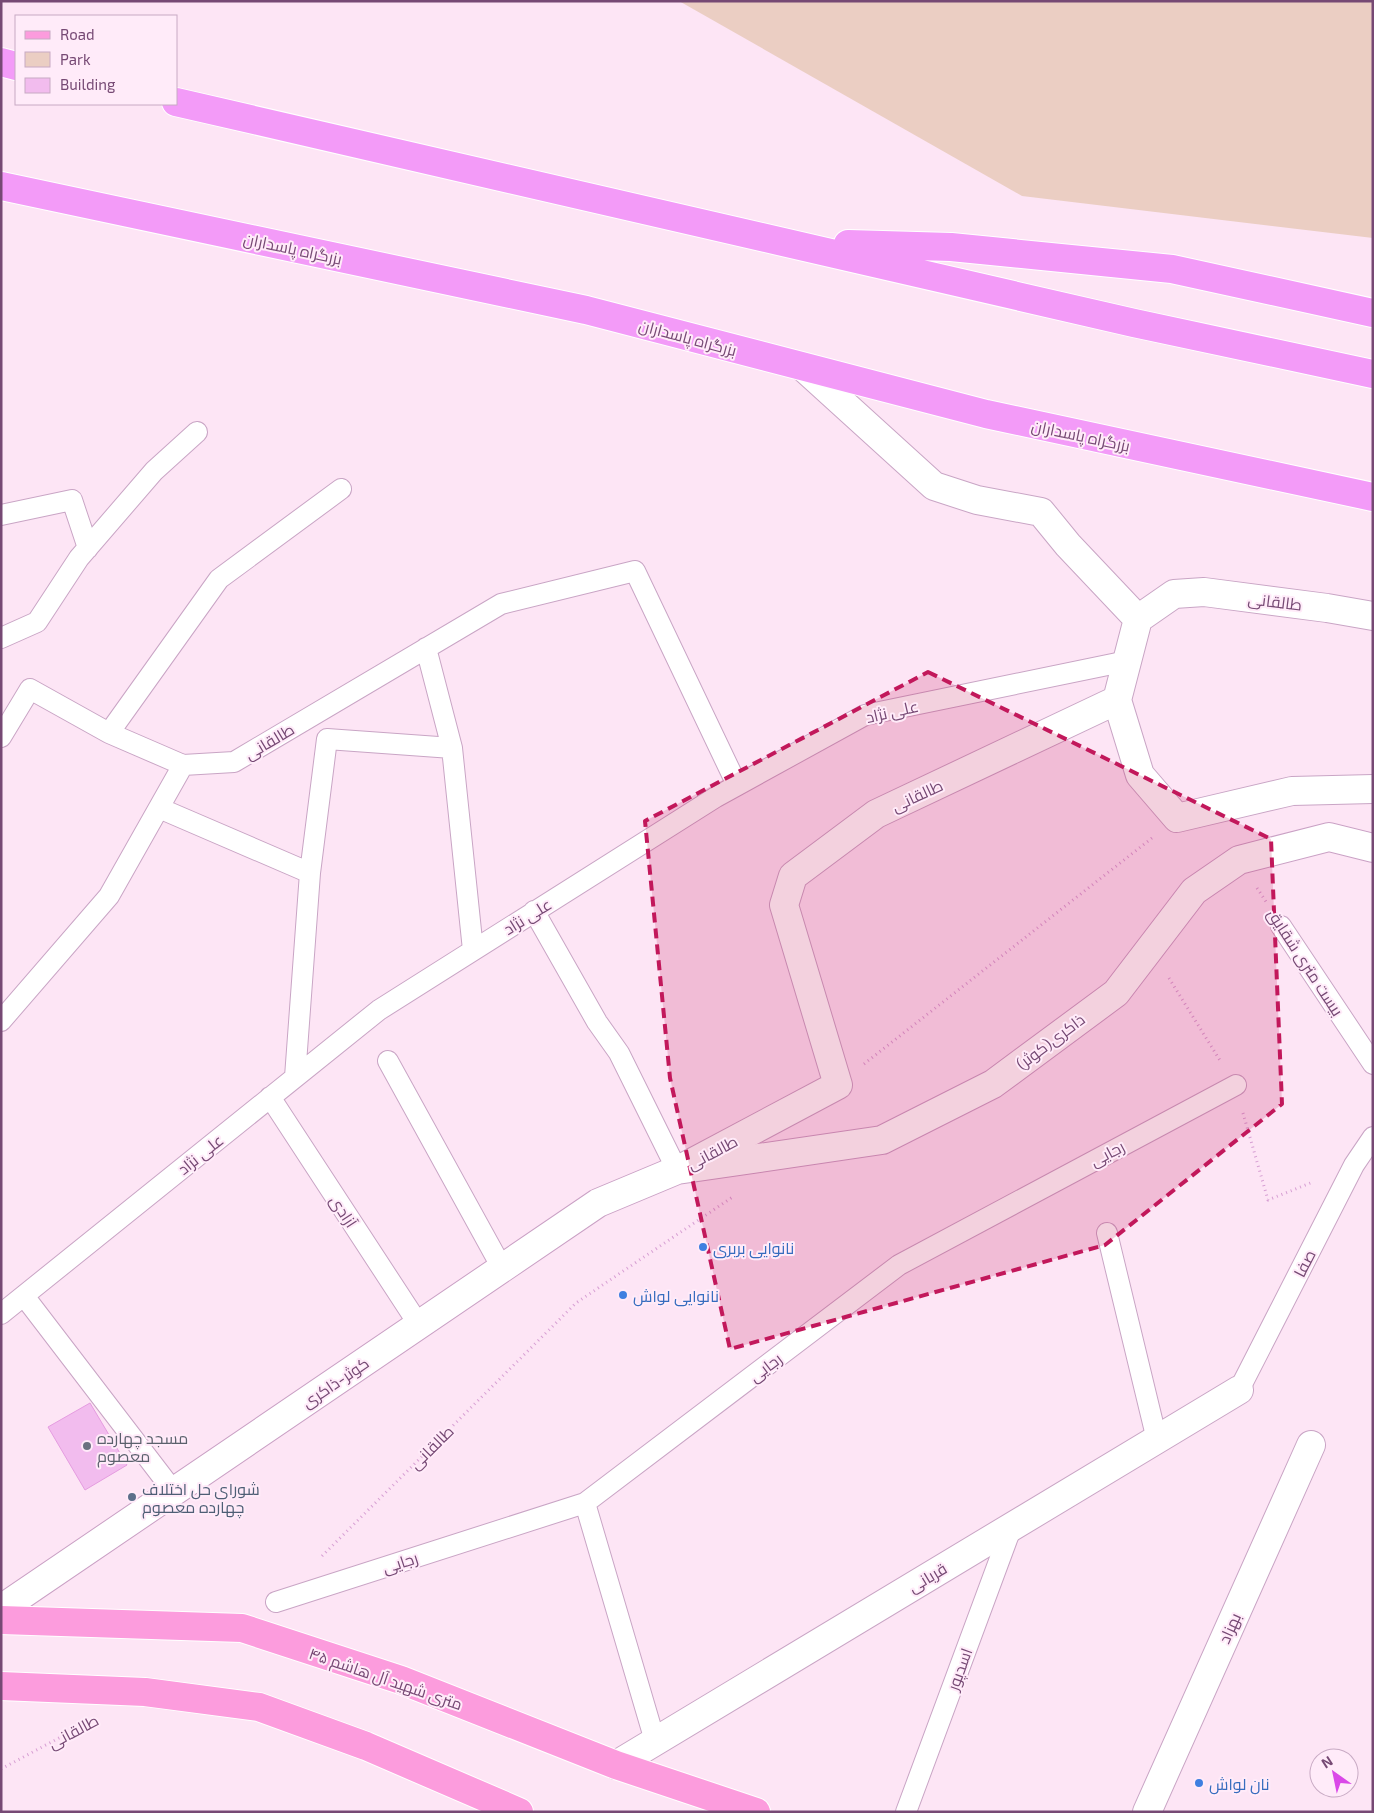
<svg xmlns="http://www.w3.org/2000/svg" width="1374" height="1813" viewBox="0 0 1374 1813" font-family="'Exo 2',Cairo,sans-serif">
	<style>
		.green { fill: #ebcec3 }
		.building { fill: #f2bcee; stroke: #e59ce0 }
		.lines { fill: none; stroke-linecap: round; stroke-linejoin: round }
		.lane-casing { stroke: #c9a5c5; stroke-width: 22 }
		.street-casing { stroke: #c9a5c5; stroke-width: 30 }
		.secondary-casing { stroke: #caa1c5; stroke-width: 30 }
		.primary-casing { stroke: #fff; stroke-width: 30 }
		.highway-casing { stroke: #fff; stroke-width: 30 }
		.path { stroke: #d79fd3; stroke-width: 3; stroke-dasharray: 1 4; stroke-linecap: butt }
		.lane { stroke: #fff; stroke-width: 20 }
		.street { stroke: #fff; stroke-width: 28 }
		.secondary { stroke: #fff; stroke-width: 28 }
		.primary { stroke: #fc9cdd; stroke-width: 28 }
		.highway { stroke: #f39bf8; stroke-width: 28 }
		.marked { fill: #c2185b; fill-opacity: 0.2; stroke: #c2185b; stroke-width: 4; stroke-dasharray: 10 6; stroke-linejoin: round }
		.shop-dot { fill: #3f7fe0; stroke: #ffebf9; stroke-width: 2 }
		.worship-dot { fill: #6b7280; stroke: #ffebf9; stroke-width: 2 }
		.service-dot { fill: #5c6f8a; stroke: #ffebf9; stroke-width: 2 }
		.labels { text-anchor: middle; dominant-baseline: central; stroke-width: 4; stroke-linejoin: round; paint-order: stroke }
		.street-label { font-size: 16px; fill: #764974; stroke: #ffebf9 }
		.shop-label { font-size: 16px; fill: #366cbe; stroke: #ffebf9; text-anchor: start }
		.worship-label { font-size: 16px; fill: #5b616d; stroke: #ffebf9; text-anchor: start }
		.service-label { font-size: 16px; fill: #4e5e75; stroke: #ffebf9; text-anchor: start }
	</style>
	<rect width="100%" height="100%" fill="#fde5f5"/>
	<path class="green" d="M679,1H1373V238L1022,196Z"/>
	<path class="building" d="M90,1403L127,1465L85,1490L48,1427Z"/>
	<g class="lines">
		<g class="lane-casing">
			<path id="lane" d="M1,515L72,500L88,548
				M1,638L37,622L79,558L154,471L197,432
				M109,733L183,765
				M1,737L30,689L109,733L219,579L341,489
				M452,748L473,950
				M159,808L310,873
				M534,911L597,1022L619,1053L677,1170
				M1281,926L1373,1064
				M1,1021L109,896L183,765L234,762L501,604L635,571L737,785
				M388,1061L502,1268
				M295,1077L310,873L327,739L452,748L426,648
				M270,1097L419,1325
				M1107,1233L1157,1440
				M24,1296L174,1492
				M1,1314L379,1010L716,797L865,715L1127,661
				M1239,1390L1354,1165L1373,1137
				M585,1503L655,1741
				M276,1602L585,1503L899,1265L1236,1085
				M906,1812L1012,1526"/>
		</g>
		<g class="street-casing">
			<path id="street" d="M803,367L934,486L977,500L1041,512L1068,545L1138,619
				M1117,700L1140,775L1177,818L1292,791L1373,789
				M682,1168L838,1085L784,905L793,876L876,814L1117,700L1138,619L1174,594L1204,592L1327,608L1373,616
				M616,1765L1239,1390
				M1147,1812L1311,1445"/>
		</g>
		<g class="secondary-casing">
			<path id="secondary" d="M1,1609L598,1203L677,1170L882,1140L993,1084L1116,993L1194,891L1239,860L1329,837L1373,848"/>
		</g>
		<g class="primary-casing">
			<path id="primary" d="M1,1620L242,1628L401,1680L616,1765L756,1812
				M1,1686L145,1692L259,1707L366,1746L519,1812"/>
		</g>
		<g class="highway-casing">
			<path id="highway" d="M1,62L16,66
				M176,102L1134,323L1373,374
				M1,186L586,310L986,414L1373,497
				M848,244L951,247L1172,269L1373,313"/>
		</g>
		<path class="path" d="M1257,888L1267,903
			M1169,978L1221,1062
			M864,1064L1152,838
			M1243,1113L1268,1200L1313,1182
			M322,1556L576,1303L734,1196
			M1,1769L87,1723"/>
		<use href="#lane" class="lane"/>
		<use href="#street" class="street"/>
		<use href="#secondary" class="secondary"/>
		<use href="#primary" class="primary"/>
		<use href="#highway" class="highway"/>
	</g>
	<path class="marked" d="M928,672L1271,839L1282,1104L1105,1245L730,1349L670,1078L645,821Z"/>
	<g class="shop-dot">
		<circle cx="703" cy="1247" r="5"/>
		<circle cx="623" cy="1295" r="5"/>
		<circle cx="1199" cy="1783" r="5"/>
	</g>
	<circle class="worship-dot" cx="87" cy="1446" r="5"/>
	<circle class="service-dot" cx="132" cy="1497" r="5"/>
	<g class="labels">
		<g class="street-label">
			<text transform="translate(293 248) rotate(12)">بزرگراه پاسداران</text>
			<text transform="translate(688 337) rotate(15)">بزرگراه پاسداران</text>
			<text transform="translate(1081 435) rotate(12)">بزرگراه پاسداران</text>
			<text transform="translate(1275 601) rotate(7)">طالقانی</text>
			<text transform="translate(892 711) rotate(-13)">علی نژاد</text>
			<text transform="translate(269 741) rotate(-31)">طالقانی</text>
			<text transform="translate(917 795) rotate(-25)">طالقانی</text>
			<text transform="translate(527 916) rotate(-32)">علی نژاد</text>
			<text transform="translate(1306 962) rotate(57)">بیست متری شقایق</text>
			<text transform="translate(1050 1041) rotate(-37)">ذاکری(کوثر)</text>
			<text transform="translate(712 1152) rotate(-28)">طالقانی</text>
			<text transform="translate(1107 1153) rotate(-28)">رجایی</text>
			<text transform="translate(200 1154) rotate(-39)">علی نژاد</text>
			<text transform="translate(344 1211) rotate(57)">آزادی</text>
			<text transform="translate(1304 1263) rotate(-63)">صفا</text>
			<text transform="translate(765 1367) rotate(-37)">رجایی</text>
			<text transform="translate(335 1382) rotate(-34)">کوثر-ذاکری</text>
			<text transform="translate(431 1447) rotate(-45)">طالقانی</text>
			<text transform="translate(400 1562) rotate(-18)">رجایی</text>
			<text transform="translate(927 1577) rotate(-31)">قربانی</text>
			<text transform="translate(1229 1628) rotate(-66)">بهزاد</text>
			<text transform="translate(959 1669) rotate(-70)">اسدپور</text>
			<text transform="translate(386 1678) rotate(19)">۴۵ متری شهید آل هاشم</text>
			<text transform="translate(73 1731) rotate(-28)">طالقانی</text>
		</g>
		<g class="shop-label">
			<text x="713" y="1247">نانوایی بربری</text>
			<text x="633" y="1295">نانوایی لواش</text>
			<text x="1209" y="1783">نان لواش</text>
		</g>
		<g class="worship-label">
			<text x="97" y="1437">مسجد چهارده<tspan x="97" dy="18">معصوم</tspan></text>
		</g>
		<g class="service-label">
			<text x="142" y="1488">شورای حل اختلاف<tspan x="142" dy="18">چهارده معصوم</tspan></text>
		</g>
	</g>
	<rect width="1374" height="1813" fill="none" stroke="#764974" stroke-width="5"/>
	<rect x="15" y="15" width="162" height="90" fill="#ffebf9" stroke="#c8aac4"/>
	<rect x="25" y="31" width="25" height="8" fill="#fc9cdd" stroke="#c8aac4"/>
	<text x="60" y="40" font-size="15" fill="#764974">Road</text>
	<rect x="25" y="52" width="25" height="15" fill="#ebcec3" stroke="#c8aac4"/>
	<text x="60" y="65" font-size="15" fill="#764974">Park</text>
	<rect x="25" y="78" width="25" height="15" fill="#f2bcee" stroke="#c8aac4"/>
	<text x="60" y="90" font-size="15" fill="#764974">Building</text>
	<g transform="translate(1334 1773) rotate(327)"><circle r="24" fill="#ffebf9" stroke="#c8aac4"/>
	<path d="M0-4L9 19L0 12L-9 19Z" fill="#da48e8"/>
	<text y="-8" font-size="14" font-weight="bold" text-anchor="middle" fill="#764974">N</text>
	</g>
</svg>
